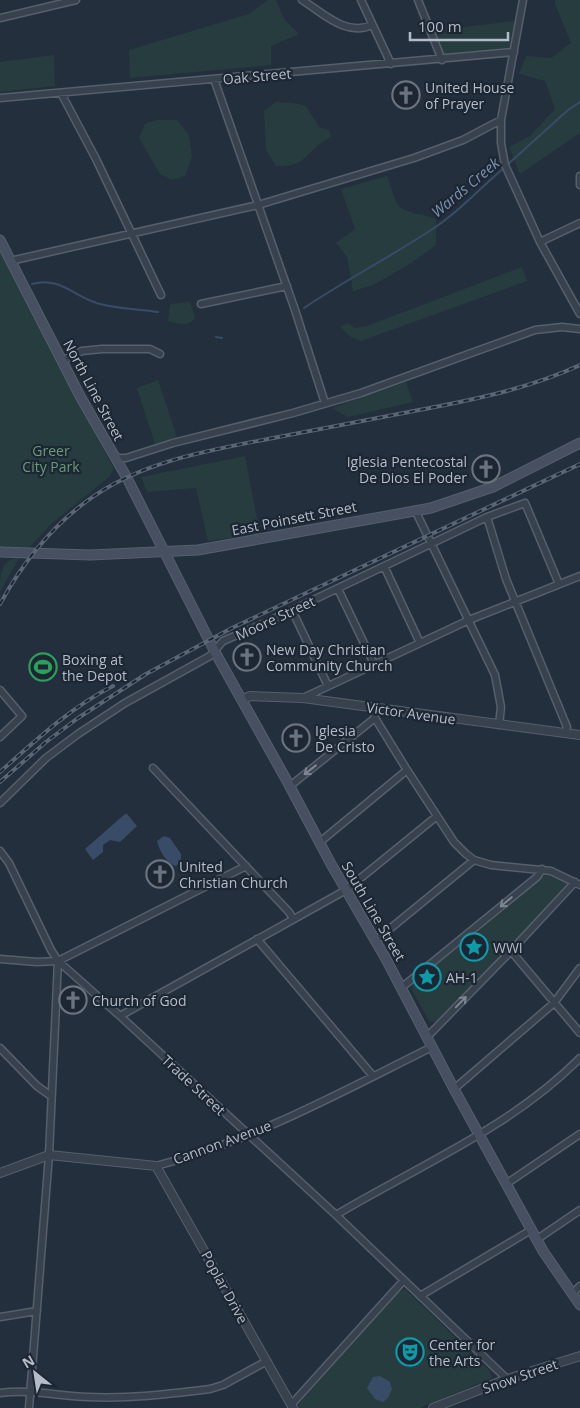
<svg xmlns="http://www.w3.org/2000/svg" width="580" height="1408" viewBox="0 0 580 1408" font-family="'Open Sans',sans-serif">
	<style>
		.green { fill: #263c3f }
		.water { fill: #394c67 }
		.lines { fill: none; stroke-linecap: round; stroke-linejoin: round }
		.stream { stroke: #394c67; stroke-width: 2 }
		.minor-casing { stroke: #565f6c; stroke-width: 9 }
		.tertiary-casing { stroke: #565f6c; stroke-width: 10 }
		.secondary-casing { stroke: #565f6c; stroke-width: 11 }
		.minor { stroke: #38414e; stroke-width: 6 }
		.tertiary { stroke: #38414e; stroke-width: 8 }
		.secondary { stroke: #465061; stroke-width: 9 }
		.rail-casing { stroke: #5a6575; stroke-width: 4 }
		.rail { stroke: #1d2633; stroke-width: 2; stroke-dasharray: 5.5; stroke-linecap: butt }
		.oneway { stroke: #7c8592 }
		.labels { text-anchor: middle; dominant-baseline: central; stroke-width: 4.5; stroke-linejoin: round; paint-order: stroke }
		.street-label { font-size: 14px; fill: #b4bcc9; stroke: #1d2633 }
		.poi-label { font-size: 14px; fill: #b4bcc9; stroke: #1d2633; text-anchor: start }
		.park-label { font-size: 14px; fill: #6b9a76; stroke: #1d2633 }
		.water-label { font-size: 15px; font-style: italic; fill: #7c92b1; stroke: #1d2633 }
	</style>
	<rect width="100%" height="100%" fill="#242f3e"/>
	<path class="green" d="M268,0H276L284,19L299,34L271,46V65L130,78L129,50L249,14Z
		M555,0H580V133L520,174L509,147L530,136L555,109L545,81L519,74L526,56L551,58L571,43L555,4Z
		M514,21L511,48L506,51L443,57L435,36L464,27Z
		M54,55L55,86L0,92V62Z
		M276,102L294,103L306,106L319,127L329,130L331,137C306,149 308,168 276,166L266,150L264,111Z
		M157,120H177L189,135L192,157L185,176L172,180L160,174L139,138L145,124Z
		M387,176C390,183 394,201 399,206C406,213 426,215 436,219V245L410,264L373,285L353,291L347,257L336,243L355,229L341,189Z
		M0,250L114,469L109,477L51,524L29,548L0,547Z
		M522,267L527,281L361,341L351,337L340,327L348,323L355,328L367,326Z
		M190,302L195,318C188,328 179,323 168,321L170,304Z
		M158,380L177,437L155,444L137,388Z
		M406,382L413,402L348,417L332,408Z
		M245,456L260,534L208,541L196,488L147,492L141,477Z
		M19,558L0,592C0,576 0,559 19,558Z
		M552,875L569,883L570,886L438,1020L433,1022L429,1021L412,990L413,983L543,876Z
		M405,1289L490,1371L492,1378L420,1408H298L297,1406L396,1294Z"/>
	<path class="water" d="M125,814H127L137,826L120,842L110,840L103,845V852L93,860L85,849Z
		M164,836L170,838L181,854V861L176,866C166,863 159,850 157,841Z
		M380,1376L390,1382L392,1389L388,1398L383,1402L375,1399L367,1388L373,1377Z"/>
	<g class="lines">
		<path class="stream" d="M507,165L568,110L580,102
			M32,284C60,276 74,297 100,304C119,309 139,309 158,312
			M304,308C347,279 394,255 437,226C462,209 481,187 504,168
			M216,337L222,338"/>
		<g class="minor-casing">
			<path id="minor" d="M302,0C323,13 346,37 372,25
				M361,0L391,64
				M418,0L442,60
				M523,0L501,120V143L505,165L540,242L580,314
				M0,18L76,0
				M214,79L295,310L325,403
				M61,93L96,159L161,295
				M0,98L514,52
				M580,176V185
				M540,242L580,223
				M10,261L258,205L414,158L463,140L501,120
				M201,304L287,286
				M62,361L82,351L102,349H150L160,354
				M115,458H126L173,443L293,413L361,393L535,330L562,327L580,329
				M415,510L495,675L501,707L499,725
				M487,517L506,579L567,727L565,733
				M384,566L420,643
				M338,589L374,664
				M292,610L328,686
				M0,690L22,716L0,737
				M303,698L469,620L580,576
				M372,708L375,718L407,770L454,842L466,854L474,860L491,865L551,871L580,885
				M153,768L289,912L293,919
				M290,786L375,718
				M0,803L46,758L78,734L125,703L210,656L223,641L265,623L487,517L525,503L559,584
				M320,842L407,770
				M0,851L9,863L51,950L58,961L120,1016L336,1215L507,1379
				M257,939L373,1076
				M375,941L474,860
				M511,951L580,1033
				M0,959L37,962L58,961L246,866
				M401,988L537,877L542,869
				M120,1016L346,890L437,816
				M427,1037L511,951L575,882
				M0,1048L37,1086L51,1096
				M454,1089L554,1003L580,968
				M156,1166C253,1141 343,1091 432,1047
				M506,1184L580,1134
				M336,1215C418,1166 512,1127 580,1058
				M536,1240L580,1210
				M572,1294L580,1286
				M420,1296L531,1230
				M0,1317L37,1311
				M0,1393C29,1389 59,1396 88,1397C129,1399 169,1394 210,1389L223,1385L267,1361
				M291,1405L404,1280
				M29,1408L49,1155L58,961"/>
		</g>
		<g class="tertiary-casing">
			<path id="tertiary" d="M242,700L250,696L303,698L580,735
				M0,1173L49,1155L156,1166L293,1408
				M433,1408L507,1379L580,1356"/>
		</g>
		<g class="secondary-casing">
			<path id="secondary" d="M0,240L80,396L127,478L215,652L287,781L331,864L386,959L454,1089L543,1251L580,1305
				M0,552L90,555L198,550L431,508L493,487L580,443"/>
		</g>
		<use href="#minor" class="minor"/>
		<use href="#tertiary" class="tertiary"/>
		<use href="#secondary" class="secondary"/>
		<g class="rail-casing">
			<path id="rail" d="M0,604C22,564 50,528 87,501C139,462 206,451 268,439C315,430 362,421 409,412C467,401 526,390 580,365
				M0,772C35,741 71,707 113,686
				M0,782L46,742L78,718L146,674L232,628L580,464"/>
		</g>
		<use href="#rail" class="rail"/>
	</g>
	<defs><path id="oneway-shaft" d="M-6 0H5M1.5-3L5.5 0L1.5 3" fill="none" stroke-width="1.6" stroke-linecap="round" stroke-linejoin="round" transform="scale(1.25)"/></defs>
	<g class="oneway">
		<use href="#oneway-shaft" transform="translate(310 770) rotate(142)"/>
		<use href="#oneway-shaft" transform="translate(506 902) rotate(140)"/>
		<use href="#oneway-shaft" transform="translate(461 1002) rotate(-46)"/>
	</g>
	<defs>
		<g id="church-ring" transform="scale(1.4375)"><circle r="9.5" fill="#1d2633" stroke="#6b7280" stroke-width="1.5"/><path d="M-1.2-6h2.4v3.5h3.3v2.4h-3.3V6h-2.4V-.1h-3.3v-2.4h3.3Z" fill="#6b7280"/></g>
		<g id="stadium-ring" transform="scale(1.4375)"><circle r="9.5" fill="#1d2633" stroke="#2e9e5b" stroke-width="1.5"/><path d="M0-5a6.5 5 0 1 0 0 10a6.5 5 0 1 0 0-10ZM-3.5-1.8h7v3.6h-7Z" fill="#2e9e5b"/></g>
		<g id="sight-ring" transform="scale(1.4375)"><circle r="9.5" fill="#1d2633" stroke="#0f9aa8" stroke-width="1.5"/><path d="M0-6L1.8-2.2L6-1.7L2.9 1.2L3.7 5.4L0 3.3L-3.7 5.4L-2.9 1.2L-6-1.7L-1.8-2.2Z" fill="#0f9aa8"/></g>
		<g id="theatre-ring" transform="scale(1.4375)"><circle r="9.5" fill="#1d2633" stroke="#0f9aa8" stroke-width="1.5"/><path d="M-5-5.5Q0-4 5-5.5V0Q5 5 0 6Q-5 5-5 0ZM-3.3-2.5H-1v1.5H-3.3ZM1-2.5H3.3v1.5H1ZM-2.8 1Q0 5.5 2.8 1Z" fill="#0f9aa8"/></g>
	</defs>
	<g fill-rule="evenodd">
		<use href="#church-ring" x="406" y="95"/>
		<use href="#church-ring" x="486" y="469"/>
		<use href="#church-ring" x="247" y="657"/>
		<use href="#stadium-ring" x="43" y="667"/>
		<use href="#church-ring" x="296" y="738"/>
		<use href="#church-ring" x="160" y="874"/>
		<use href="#sight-ring" x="474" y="947"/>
		<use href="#sight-ring" x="427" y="977"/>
		<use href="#church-ring" x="73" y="1000"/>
		<use href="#theatre-ring" x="410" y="1352"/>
	</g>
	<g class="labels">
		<g class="street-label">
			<text transform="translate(257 76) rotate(-5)">Oak Street</text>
			<text transform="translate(94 390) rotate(62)">North Line Street</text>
			<text transform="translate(294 518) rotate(-11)">East Poinsett Street</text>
			<text transform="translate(275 618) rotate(-25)">Moore Street</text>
			<text transform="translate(411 713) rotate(8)">Victor Avenue</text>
			<text transform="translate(374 911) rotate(60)">South Line Street</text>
			<text transform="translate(194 1085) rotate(43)">Trade Street</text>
			<text transform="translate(222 1142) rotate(-20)">Cannon Avenue</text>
			<text transform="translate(225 1287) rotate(61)">Poplar Drive</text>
			<text transform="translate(520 1376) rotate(-19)">Snow Street</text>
		</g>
		<g class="poi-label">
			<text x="425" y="87">United House<tspan x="425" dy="16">of Prayer</tspan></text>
			<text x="467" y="461" text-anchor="end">Iglesia Pentecostal<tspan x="467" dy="16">De Dios El Poder</tspan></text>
			<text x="266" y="649">New Day Christian<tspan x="266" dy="16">Community Church</tspan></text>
			<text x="62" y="659">Boxing at<tspan x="62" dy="16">the Depot</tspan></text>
			<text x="315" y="730">Iglesia<tspan x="315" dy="16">De Cristo</tspan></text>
			<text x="179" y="866">United<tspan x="179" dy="16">Christian Church</tspan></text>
			<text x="493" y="947">WWI</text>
			<text x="446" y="977">AH-1</text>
			<text x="92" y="1000">Church of God</text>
			<text x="429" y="1344">Center for<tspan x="429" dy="16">the Arts</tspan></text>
		</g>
		<g class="park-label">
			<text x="51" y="450">Greer<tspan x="51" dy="16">City Park</tspan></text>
		</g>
		<g class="water-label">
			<text transform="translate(465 187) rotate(-40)">Wards Creek</text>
		</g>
	</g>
	<g transform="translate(35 1373) rotate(330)" stroke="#1d2633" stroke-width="4" paint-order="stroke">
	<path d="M0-4L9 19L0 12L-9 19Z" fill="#b4bcc9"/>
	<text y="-8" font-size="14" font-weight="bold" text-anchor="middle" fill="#b4bcc9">N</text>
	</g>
	<path d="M410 32v8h98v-8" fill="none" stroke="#b4bcc9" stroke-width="2.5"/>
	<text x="418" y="32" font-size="15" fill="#b4bcc9" stroke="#1d2633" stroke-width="4" paint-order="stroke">100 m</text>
</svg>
